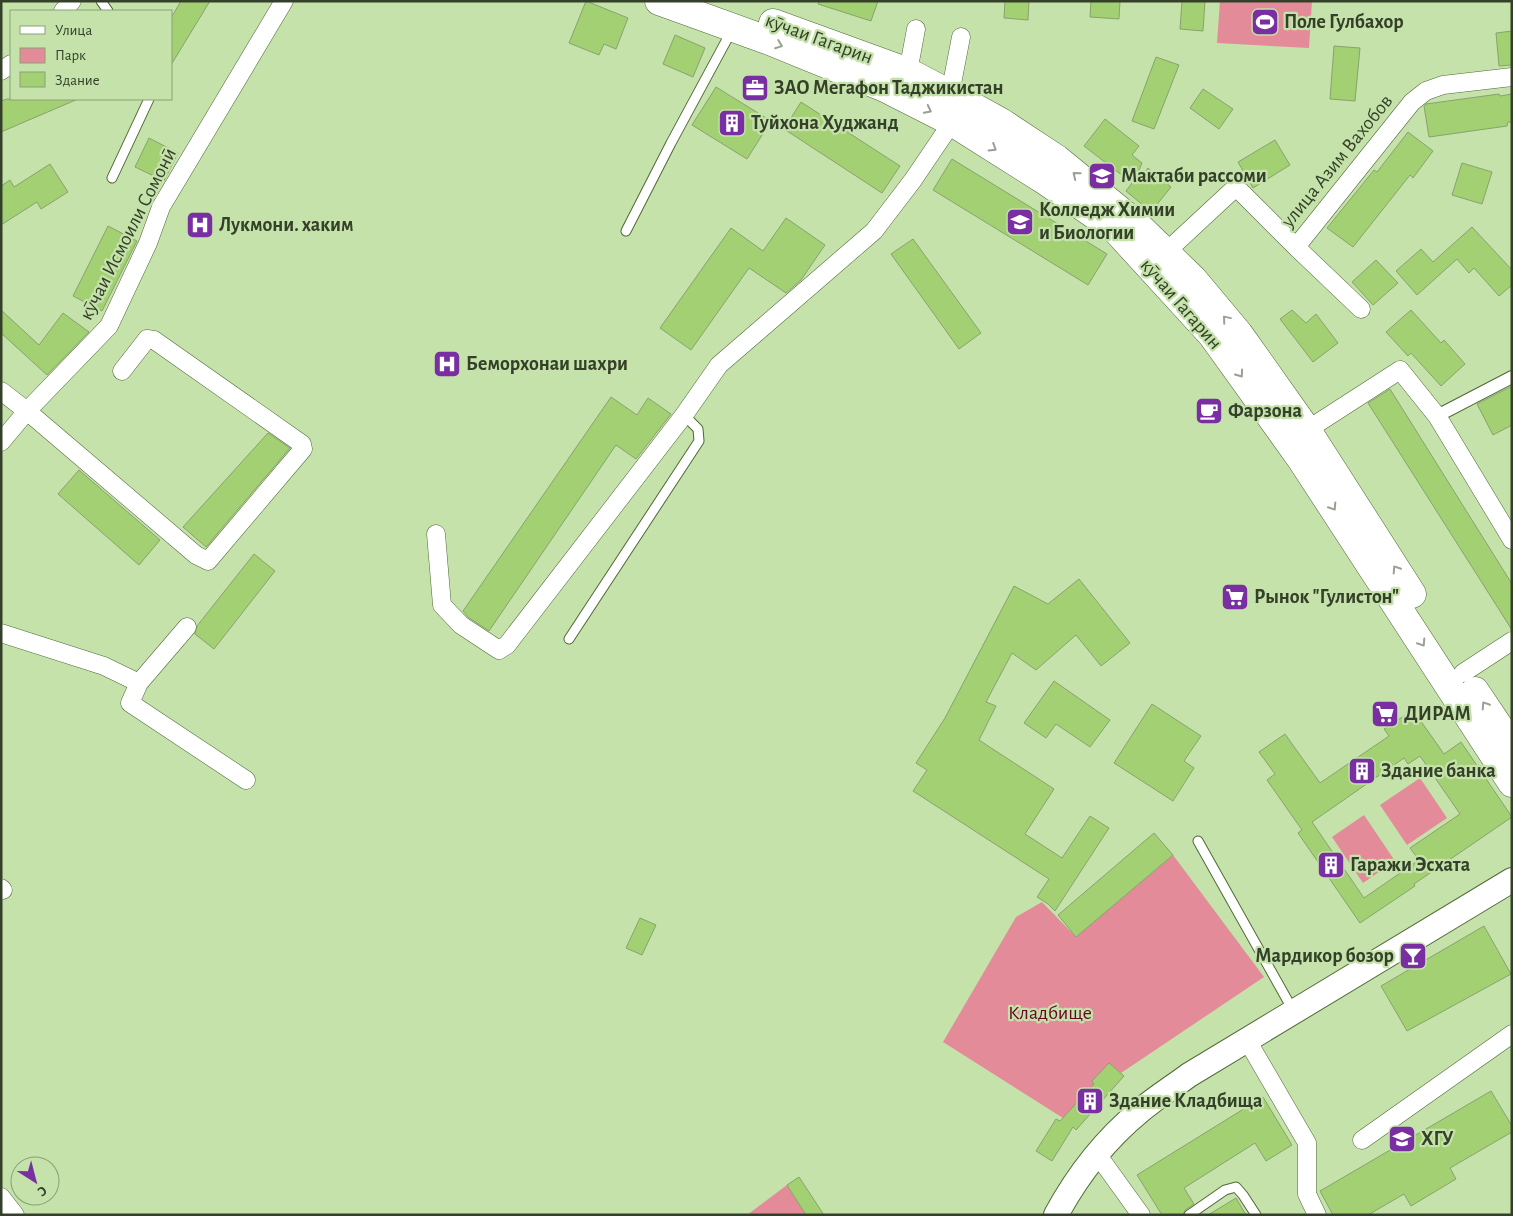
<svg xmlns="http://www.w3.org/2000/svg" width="1513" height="1216" viewBox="0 0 1513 1216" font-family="'Alegreya Sans',sans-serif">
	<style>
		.green { fill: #e38b98 }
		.building { fill: #a2d073; stroke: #87a36e; fill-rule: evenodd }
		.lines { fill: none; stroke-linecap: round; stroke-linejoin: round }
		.service-casing { stroke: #506936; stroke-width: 11 }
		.pedestrian-casing { stroke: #506936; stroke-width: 14 }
		.minor-casing { stroke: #506936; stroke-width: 19 }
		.secondary-casing { stroke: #506936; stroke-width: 26 }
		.trunk-casing { stroke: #506936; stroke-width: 29 }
		.service { stroke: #fff; stroke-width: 9 }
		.pedestrian { stroke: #fff; stroke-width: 12 }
		.minor { stroke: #fff; stroke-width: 18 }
		.secondary { stroke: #fff; stroke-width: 24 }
		.trunk { stroke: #fff; stroke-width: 28 }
		.oneway { stroke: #9aa094 }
		.labels { text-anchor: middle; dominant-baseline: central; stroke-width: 4.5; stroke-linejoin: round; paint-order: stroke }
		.poi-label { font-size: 20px; font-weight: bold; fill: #344029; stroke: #c4e2aa; text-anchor: start }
		.street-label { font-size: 20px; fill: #344029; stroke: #c4e2aa }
		.park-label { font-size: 20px; fill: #680426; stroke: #c4e2aa }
	</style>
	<rect width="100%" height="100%" fill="#c4e2aa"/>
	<path class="green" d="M1220,1H1312L1309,48L1217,43Z
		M1420,778L1447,818L1407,845L1380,805Z
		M1364,815L1395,861L1363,883L1332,837Z
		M1173,855L1264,977L1121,1073L1109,1063L1092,1081L1094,1084L1063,1118L943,1042L1016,917L1042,902L1076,937Z
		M787,1185L806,1215H747Z"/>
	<path class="building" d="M181,1H210L171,65V18Z
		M586,1L628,18L616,49L604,44L599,55L569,43Z
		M819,1H878L871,21L818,4Z
		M1005,1H1029L1028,20L1004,18Z
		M1091,1H1120L1119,19L1090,17Z
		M1182,1H1205L1203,31L1180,29Z
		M1512,31V65L1499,66L1496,33Z
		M675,35L705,48L693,77L663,64Z
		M1334,46L1360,48L1355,101L1330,99Z
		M1156,57L1179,65L1154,129L1132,121Z
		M716,87L771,121L747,159L692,125Z
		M1203,89L1233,109L1219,129L1190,108Z
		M1499,94L1500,96L1512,94V122H1508L1507,126L1429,137L1424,106L1426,104Z
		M7,99H78L1,132V101Z
		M801,102L900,166L882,193L784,129Z
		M1105,119L1139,146L1132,155L1142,163L1135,180L1138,181L1148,168L1171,187L1151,212L1126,191L1132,183L1084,146Z
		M1408,132L1433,151L1413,178L1410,175L1353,247L1327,228L1374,170L1377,172Z
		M149,138L178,153L164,181L135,167Z
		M1275,140L1290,165L1253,188L1238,162Z
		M952,159L1107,254L1088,285L933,190Z
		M1462,163L1492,172L1482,204L1452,195Z
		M50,164L68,192L41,209L37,202L1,225V186L10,180L14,187Z
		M786,218L825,245L801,280L786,293L749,268L691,350L660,328L731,228L763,251Z
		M108,226L137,241L102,311L73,296Z
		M1472,227L1512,270V285L1499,296L1474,268L1469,273L1457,259L1417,295L1396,271L1421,249L1433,262Z
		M913,239L981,333L959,349L891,254Z
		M1376,260L1398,283L1373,305L1352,282Z
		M1,310L39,345L63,313L89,332L47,375L1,333Z
		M1292,310L1306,323L1316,314L1338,343L1313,362L1280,319Z
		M1411,310L1441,343L1444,340L1465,364L1441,386L1411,353L1408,356L1386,332Z
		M1512,386V425L1493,435L1477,404Z
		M1390,389L1512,584V630L1368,403Z
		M611,397L637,415L648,398L671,414L636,459L616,445L489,631L468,617L463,611Z
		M268,433L290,448L206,547L183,527Z
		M79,470L160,540L139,565L58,494Z
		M254,554L275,571L214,649L195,634L197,626Z
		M1079,579L1130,643L1101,666L1076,635L1036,670L1012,653L986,702L996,706L979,740L1054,789L1025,834L1062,858L1090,816L1109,828L1055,911L1048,904L1037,897L1049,879L913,791L927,770L916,763L945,718L1014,586L1048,604Z
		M1054,681L1110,720L1090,747L1056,724L1046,738L1024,723Z
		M1152,704L1201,736L1184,761L1194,768L1173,801L1114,763Z
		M1413,710L1444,754L1461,742L1512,817L1414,884L1415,886L1360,923L1298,833L1302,830L1267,780L1275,774L1259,752L1285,734L1320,783L1389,736L1384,729ZM1420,756L1460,814L1410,848L1419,860L1364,898L1312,822L1404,758L1408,764Z
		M1154,833L1173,855L1076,937L1058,915Z
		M640,918L656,925L642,955L626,948Z
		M1484,926L1511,974L1407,1031L1381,986Z
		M1109,1063L1124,1076L1076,1130L1073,1127L1052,1161L1036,1151L1056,1119L1060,1121L1094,1084L1092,1081Z
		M1491,1091L1512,1126V1132L1450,1168L1456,1179L1411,1206L1404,1194L1368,1215H1333L1320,1191Z
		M1263,1097L1292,1145L1266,1161L1255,1143L1184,1188L1194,1204L1185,1210L1183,1215H1162L1137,1175Z
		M799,1177L824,1215H806L787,1185Z
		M1236,1198L1246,1215H1208Z"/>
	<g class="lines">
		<g class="service-casing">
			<path id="service" d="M101,1L108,11
				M112,178L149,99
				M626,231L671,143L732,30
				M569,639L699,441L698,429L684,415
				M1198,841L1294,1012
				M1189,1215L1225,1190L1236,1187L1243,1195L1256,1215"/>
		</g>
		<g class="pedestrian-casing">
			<path id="pedestrian" d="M1437,416L1512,377"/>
		</g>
		<g class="minor-casing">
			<path id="minor" d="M63,11L72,1
				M1,71L11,64
				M908,72L916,29
				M950,94L961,37
				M1296,247L1412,102L1426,91L1443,85L1512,77
				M1166,252L1236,187L1296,247L1361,309
				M1,391L27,411L196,555L208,561L303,449L302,444L154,340L147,339L122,371
				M1307,430L1400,370L1437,416L1512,540
				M1,442L27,411L109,326L148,243L161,207L284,1
				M436,534L442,605L461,625L499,650L507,645L684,415L719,365L874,231L913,180L957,115
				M1,633L104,666L139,683L187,627
				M1463,673L1512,641
				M139,683L130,703L246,780
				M1,888L3,890
				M1247,1040L1307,1143V1194L1317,1215
				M1362,1140L1512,1034
				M1097,1154L1141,1215
				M1,1197L15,1215"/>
		</g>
		<g class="secondary-casing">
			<path id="secondary" d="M1056,1215C1077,1176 1106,1139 1140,1111C1155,1098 1173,1087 1189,1075L1512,880"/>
		</g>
		<g class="trunk-casing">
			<path id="trunk" d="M659,1L767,40L885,88L952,122L1047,182L1115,229L1212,335L1301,459L1512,783
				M773,23L908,72L950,94L1001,122L1057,159L1134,222L1193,279L1239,334L1307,430L1412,594
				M1475,691L1512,746"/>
		</g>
		<use href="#service" class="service"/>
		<use href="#pedestrian" class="pedestrian"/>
		<use href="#minor" class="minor"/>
		<use href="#secondary" class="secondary"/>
		<use href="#trunk" class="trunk"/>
	</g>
	<defs><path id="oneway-chevron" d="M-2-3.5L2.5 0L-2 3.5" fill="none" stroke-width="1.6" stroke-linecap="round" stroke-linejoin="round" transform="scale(1.25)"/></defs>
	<g class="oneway">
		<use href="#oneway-chevron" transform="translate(779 45) rotate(21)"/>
		<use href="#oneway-chevron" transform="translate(928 110) rotate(27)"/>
		<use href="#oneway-chevron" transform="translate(993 148) rotate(32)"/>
		<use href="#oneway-chevron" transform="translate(1076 175) rotate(-141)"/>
		<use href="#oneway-chevron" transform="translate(1226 319) rotate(-130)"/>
		<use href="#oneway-chevron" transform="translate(1240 374) rotate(54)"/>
		<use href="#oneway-chevron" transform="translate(1333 507) rotate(57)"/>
		<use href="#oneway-chevron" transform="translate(1396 569) rotate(-123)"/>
		<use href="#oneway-chevron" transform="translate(1422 643) rotate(57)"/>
		<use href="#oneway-chevron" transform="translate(1485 705) rotate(-123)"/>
	</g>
	<defs>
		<g id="stadium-square" transform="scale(1.4375)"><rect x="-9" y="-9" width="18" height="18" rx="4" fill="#792fa2" stroke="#c4e2aa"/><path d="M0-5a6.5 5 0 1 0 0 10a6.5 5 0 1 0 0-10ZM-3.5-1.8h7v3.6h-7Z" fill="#fff"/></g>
		<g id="office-square" transform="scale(1.4375)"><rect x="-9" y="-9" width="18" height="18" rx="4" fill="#792fa2" stroke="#c4e2aa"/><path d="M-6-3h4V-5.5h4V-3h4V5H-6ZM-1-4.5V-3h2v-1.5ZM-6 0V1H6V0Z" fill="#fff"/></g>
		<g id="building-square" transform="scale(1.4375)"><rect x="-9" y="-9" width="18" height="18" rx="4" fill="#792fa2" stroke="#c4e2aa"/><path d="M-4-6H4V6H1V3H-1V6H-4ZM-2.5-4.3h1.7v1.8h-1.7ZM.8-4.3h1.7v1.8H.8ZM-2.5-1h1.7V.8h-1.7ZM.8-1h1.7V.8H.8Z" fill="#fff"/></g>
		<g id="school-square" transform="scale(1.4375)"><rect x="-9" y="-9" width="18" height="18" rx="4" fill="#792fa2" stroke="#c4e2aa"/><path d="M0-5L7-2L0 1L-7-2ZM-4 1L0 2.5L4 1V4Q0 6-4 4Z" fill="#fff"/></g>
		<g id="university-square" transform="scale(1.4375)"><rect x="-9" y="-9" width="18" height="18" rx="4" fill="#792fa2" stroke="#c4e2aa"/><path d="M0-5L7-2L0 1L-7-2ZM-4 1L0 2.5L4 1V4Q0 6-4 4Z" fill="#fff"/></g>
		<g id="hospital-square" transform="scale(1.4375)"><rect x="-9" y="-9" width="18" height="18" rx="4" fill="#792fa2" stroke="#c4e2aa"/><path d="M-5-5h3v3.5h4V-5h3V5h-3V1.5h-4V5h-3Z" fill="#fff"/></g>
		<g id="cafe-square" transform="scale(1.4375)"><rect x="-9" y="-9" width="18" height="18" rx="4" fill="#792fa2" stroke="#c4e2aa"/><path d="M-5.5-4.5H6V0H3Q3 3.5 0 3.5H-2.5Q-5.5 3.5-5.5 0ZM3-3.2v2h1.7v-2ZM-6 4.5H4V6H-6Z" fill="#fff"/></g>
		<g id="supermarket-square" transform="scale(1.4375)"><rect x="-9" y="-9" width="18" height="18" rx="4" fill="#792fa2" stroke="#c4e2aa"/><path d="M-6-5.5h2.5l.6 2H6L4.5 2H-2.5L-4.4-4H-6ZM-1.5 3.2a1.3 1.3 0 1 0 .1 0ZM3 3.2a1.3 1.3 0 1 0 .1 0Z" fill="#fff"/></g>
		<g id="bar-square" transform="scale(1.4375)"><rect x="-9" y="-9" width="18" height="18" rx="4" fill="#792fa2" stroke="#c4e2aa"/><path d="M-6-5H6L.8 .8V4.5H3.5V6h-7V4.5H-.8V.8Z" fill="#fff"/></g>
	</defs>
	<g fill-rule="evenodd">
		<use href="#stadium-square" x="1265" y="22"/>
		<use href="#office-square" x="755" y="88"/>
		<use href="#building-square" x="732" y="123"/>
		<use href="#school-square" x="1102" y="176"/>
		<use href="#university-square" x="1020" y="222"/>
		<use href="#hospital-square" x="200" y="225"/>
		<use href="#hospital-square" x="447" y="364"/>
		<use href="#cafe-square" x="1209" y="411"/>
		<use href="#supermarket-square" x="1235" y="597"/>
		<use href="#supermarket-square" x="1385" y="714"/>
		<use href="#building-square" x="1362" y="771"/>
		<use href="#building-square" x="1331" y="865"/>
		<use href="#bar-square" x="1413" y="956"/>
		<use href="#building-square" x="1090" y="1101"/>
		<use href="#university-square" x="1402" y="1139"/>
	</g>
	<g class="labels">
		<g class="poi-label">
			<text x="1284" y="22">Поле Гулбахор</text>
			<text x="774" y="88">ЗАО Мегафон Таджикистан</text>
			<text x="751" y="123">Туйхона Худжанд</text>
			<text x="1121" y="176">Мактаби рассоми</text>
			<text x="1039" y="210">Колледж Химии<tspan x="1039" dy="23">и Биологии</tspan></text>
			<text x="219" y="225">Лукмони. хаким</text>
			<text x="466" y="364">Беморхонаи шахри</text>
			<text x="1228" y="411">Фарзона</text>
			<text x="1254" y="597">Рынок "Гулистон"</text>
			<text x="1404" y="714">ДИРАМ</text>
			<text x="1381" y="771">Здание банка</text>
			<text x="1350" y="865">Гаражи Эсхата</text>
			<text x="1394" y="956" text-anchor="end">Мардикор бозор</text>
			<text x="1109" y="1101">Здание Кладбища</text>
			<text x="1421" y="1139">ХГУ</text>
		</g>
		<g class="street-label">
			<text transform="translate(819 39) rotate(20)">кӯчаи Гагарин</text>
			<text transform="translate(1337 161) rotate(-51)">улица Азим Вахобов</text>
			<text transform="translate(128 234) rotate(-63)">кӯчаи Исмоили Сомонӣ</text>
			<text transform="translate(1181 304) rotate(49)">кӯчаи Гагарин</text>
		</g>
		<g class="park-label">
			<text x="1050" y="1013">Кладбище</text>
		</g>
	</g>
	<rect width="1513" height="1216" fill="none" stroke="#344029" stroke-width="5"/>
	<rect x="10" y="10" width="162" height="90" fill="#c4e2aa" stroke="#8aa176"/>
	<rect x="20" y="26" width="25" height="8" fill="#ffffff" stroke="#8aa176"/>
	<text x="55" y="35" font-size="15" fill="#344029">Улица</text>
	<rect x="20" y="48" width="25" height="15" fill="#e38b98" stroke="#8aa176"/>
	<text x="55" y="60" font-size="15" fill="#344029">Парк</text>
	<rect x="20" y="72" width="25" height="15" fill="#a2d073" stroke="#8aa176"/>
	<text x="55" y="85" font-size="15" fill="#344029">Здание</text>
	<g transform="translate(35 1181) rotate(144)"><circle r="24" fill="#c4e2aa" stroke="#8aa176"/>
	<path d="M0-4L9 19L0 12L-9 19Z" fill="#792fa2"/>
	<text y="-8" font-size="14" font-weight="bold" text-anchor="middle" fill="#344029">С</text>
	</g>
</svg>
